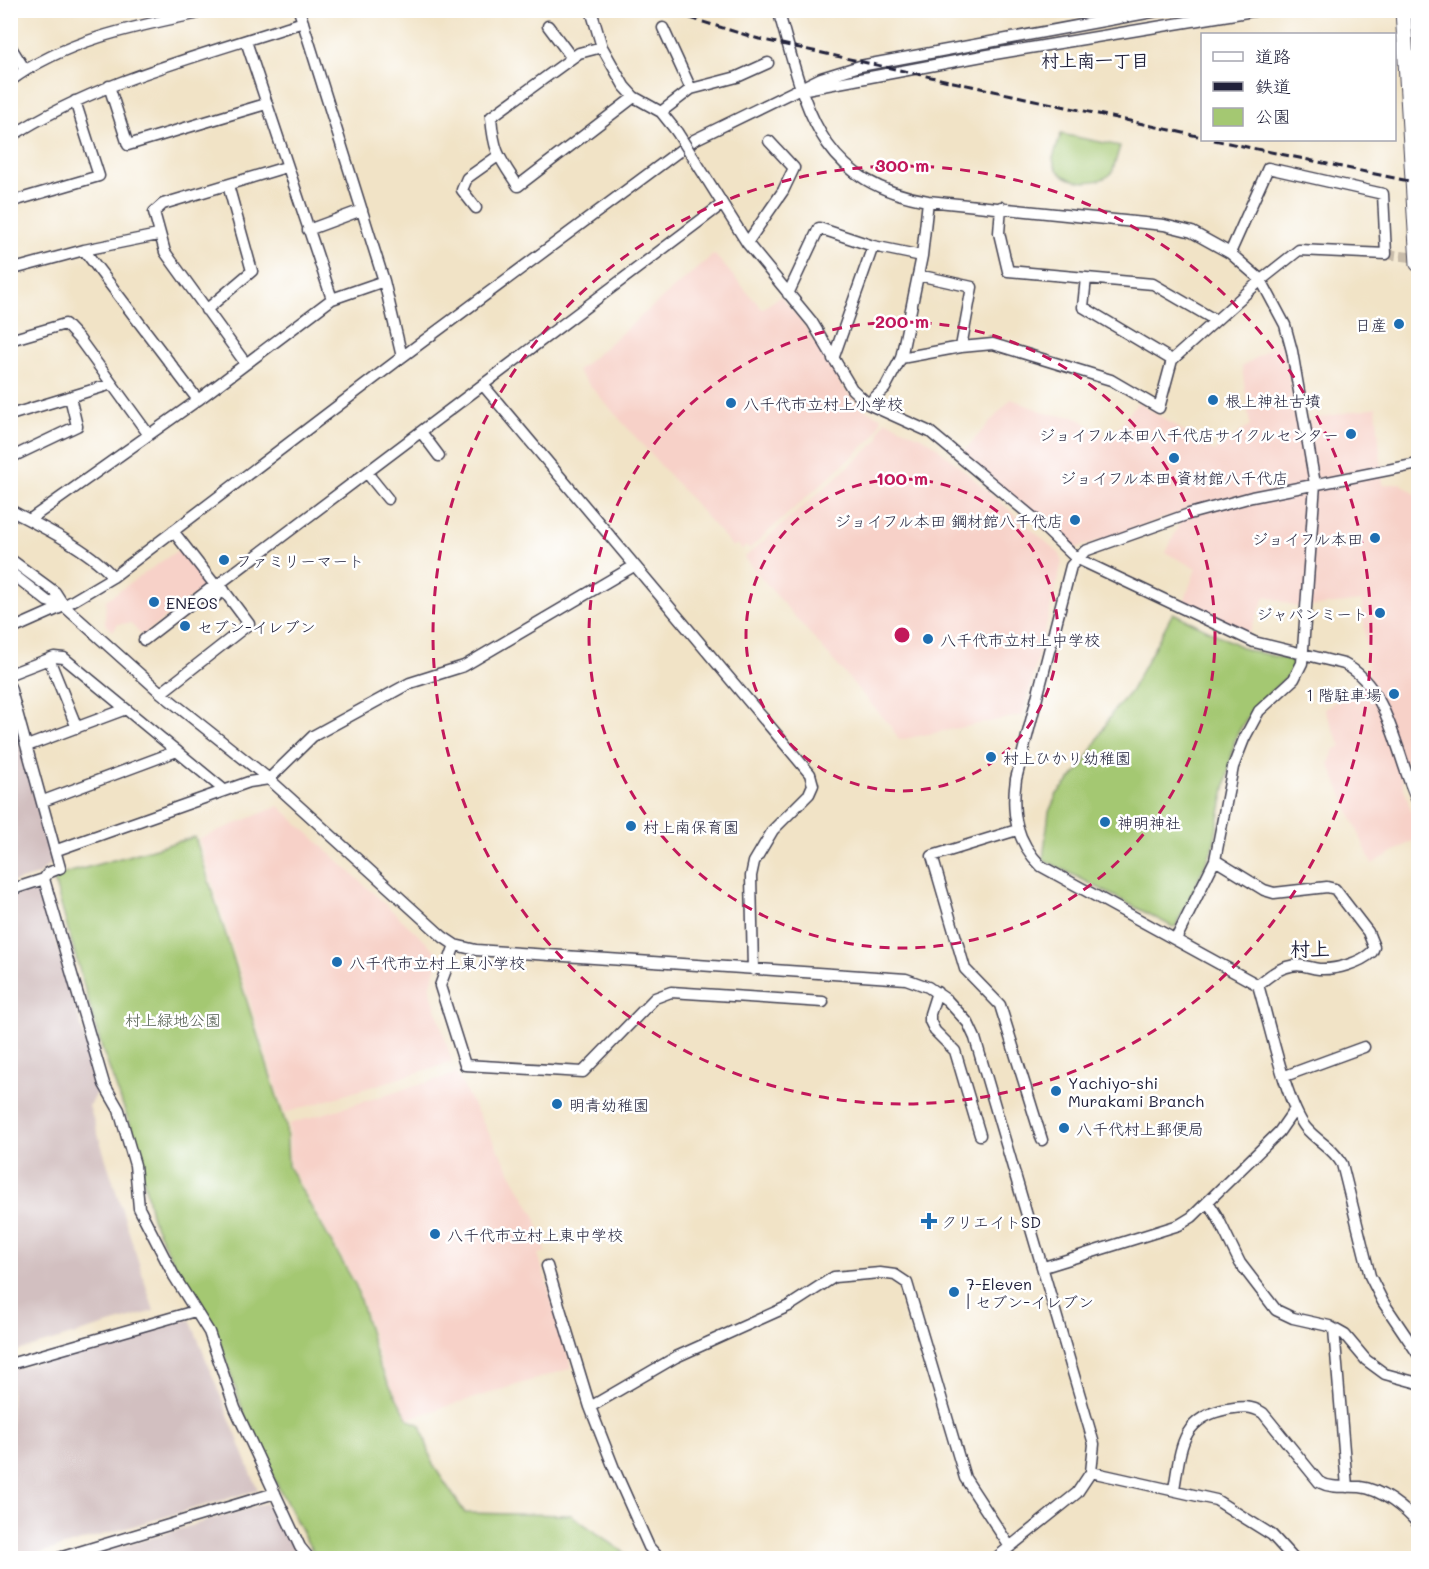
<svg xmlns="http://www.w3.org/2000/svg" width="1429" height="1569" viewBox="0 0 1429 1569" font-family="Mali,'Klee One',sans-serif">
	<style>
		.built { fill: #f7d1c8 }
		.industrial { fill: #d2bfc0 }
		.green { fill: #a4c872; stroke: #637556; stroke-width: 1.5 }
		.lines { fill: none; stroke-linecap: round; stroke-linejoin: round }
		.minor-tunnel { stroke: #c8bcaa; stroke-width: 10; stroke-dasharray: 10 5; stroke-linecap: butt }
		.minor-casing { stroke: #413f50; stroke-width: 13 }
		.highway-casing { stroke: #413f50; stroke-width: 17 }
		.minor { stroke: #fff; stroke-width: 10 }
		.highway { stroke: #fff; stroke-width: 15 }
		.rail { stroke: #22223b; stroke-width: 3; stroke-dasharray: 9 4.5; stroke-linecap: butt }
		.minor-bridge-casing { stroke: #413f50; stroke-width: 13; stroke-linecap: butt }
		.minor-bridge { stroke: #fff; stroke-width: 10 }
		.ring { fill: none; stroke: #c2185b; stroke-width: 3; stroke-dasharray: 10 8 }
		.poi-dot { fill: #1f6fb2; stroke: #fff; stroke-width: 2 }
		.labels { text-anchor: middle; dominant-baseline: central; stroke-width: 5; stroke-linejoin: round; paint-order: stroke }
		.poi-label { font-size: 16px; fill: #22223b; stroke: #fff; text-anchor: start }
		.park-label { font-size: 16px; fill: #505c4e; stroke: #fff }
		.neighbourhood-label { font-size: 18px; font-weight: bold; fill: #22223b; stroke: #fff }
		.quarter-label { font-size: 20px; font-weight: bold; fill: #22223b; stroke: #fff }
		.centre { fill: #c2185b; stroke: #fff; stroke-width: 3 }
		.ring-label { font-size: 18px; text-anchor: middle; font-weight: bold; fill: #c2185b; stroke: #fff; stroke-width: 5; stroke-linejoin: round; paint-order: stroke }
	</style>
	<rect width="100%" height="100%" fill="#fff"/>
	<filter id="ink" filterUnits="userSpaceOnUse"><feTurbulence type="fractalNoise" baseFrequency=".0167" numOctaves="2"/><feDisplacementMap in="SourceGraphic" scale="12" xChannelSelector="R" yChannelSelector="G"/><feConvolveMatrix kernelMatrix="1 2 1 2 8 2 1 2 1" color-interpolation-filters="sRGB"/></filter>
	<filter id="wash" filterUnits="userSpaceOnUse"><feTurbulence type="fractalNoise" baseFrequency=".008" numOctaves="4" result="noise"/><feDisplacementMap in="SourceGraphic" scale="24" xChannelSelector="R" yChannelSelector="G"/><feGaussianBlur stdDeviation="1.35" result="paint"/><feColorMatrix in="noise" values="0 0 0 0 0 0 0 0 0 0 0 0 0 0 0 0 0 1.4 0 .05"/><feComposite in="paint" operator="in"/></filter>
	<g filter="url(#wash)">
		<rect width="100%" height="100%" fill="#f1e3c6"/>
		<path class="built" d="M714,254L762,309L781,296L808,330L842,386L861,407L882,418L874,437L749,549L745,546L742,549L737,544L733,547L577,371Z
			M1279,342L1285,354L1297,422L1376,407L1383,485L1400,483L1418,496V737L1400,774L1412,815L1418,822V838L1372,864L1329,764L1334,750L1341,746L1324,709L1369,679L1362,601L1300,608L1266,596L1248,635L1183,605L1196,568L1166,553L1185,511L1074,549L962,453L1011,399L1049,414L1076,417L1109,439L1138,402L1214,451L1250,425L1242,367Z
			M885,420L931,442L1060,554L1062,563L1023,715L899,740L892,728L744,558L879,440V432Z
			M181,548L210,583L142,636L131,623L118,624L113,631L105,624L106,600Z
			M279,806L440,955L430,988L452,1062L285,1113L199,839Z
			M456,1074L535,1216L546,1252L538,1254L572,1368L409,1418L382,1367L358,1286L290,1165L289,1124Z"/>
		<path class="industrial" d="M11,711L52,862L38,875L11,883Z
			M40,887L99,1087L89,1106L154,1311L11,1353V896Z
			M190,1319L258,1490L23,1558H11V1370Z
			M266,1503L300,1558H84Z"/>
		<path class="green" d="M1061,134L1120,146L1112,173C1096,188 1055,184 1053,158Z
			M1173,613L1248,650L1291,660L1295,671C1271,690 1248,711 1235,739L1213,848L1176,926L1173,927L1043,859L1049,812L1057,794L1083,766L1112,713L1130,692Z
			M195,837L286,1125L288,1166L356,1286L379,1366L409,1420L421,1425L433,1465L465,1513L571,1515L632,1558H318L310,1547L251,1435L220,1343L169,1254L152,1219L135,1138L102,1049L53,877Z"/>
	</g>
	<g filter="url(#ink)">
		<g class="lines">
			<path class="minor-tunnel" d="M1386,254L1418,258"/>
			<g class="minor-casing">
				<path id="minor" d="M299,10L384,281L402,357
					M591,10L602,47L624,86L634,97L661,112L677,132
					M778,10C806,105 815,182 928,201L1164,225L1192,232L1230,253L1261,280L1285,325L1292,351L1315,484L1302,663L1294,679L1259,711L1244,739L1233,767L1215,860L1176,939
					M10,13L13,10
					M548,26L572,58
					M663,28L691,89
					M246,41L332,299
					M10,46L25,70
					M602,47L579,53L491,117C494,153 499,157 518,186L634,97
					M10,81C64,41 131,27 195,14L201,10
					M109,86L128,145L266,104
					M806,89L988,55L1259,10
					M661,112L691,89L737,77L768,63
					M10,137C99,80 204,55 303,22
					M705,176L747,243L812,322L852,389L868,404L930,432L1036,520L1076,558L1254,642L1344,664C1390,687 1397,760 1418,802
					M10,202L99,176L75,101
					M1001,207L999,233L1008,271L1153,284L1215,320
					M476,208L462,190L467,178L498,156
					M308,230L362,210
					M747,243L783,191L794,168L769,141
					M84,250L198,400
					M10,270L84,250L158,235
					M918,275L972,287L961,347
					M1086,278L1083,307L1172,360
					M788,294L819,228L873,246L922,256
					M206,310L252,271L228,185
					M10,340L65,324L80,340L149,435
					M901,358L961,347L993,344L1111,380L1159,408L1172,360L1261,280L1299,250L1386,254L1383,194L1268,168L1230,253
					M833,359L873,246
					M246,364L165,252L154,212L163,204L286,167
					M483,385L810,774L813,785L809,794L773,830L754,862L751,876L753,970
					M868,404L885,388L901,358L922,256L928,201
					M10,415L112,384
					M421,432L439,456
					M10,458L77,426L70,397
					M1418,464L1252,497L1189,514L1085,551L1071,566L1016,779C1011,813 1016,841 1041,866L1258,985C1268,1018 1286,1104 1306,1128C1317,1141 1333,1148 1342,1164L1370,1276L1383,1302L1418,1354
					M367,473L388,499
					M10,510C42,527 91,550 113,577
					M29,520L198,400L332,299L384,281
					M10,559L55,592L64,606L161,693L269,779L443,937L455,945L476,950L906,979L928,987L947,1000L968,1023L975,1038L1094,1444L1091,1472L1077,1493L996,1558
					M10,572L47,601L64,606
					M202,596L212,600L224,590
					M10,630L64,606L113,577L402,357L694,140L821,78L860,66L1163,10
					M144,640L215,585L173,531
					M49,659L77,728
					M10,674L54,657L64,658L224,790
					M10,687L60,868L48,873L44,879L10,890
					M161,693L249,624L219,584L721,205
					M27,746L126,709
					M43,801L177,751
					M1017,830L932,856L965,969L1000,1005L1042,1140
					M57,850L249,782L269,779L313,736L410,683L464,666L634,566
					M1215,860L1264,890L1274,893L1327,887L1335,889L1368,932L1374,947L1372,952C1360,963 1336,970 1319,969C1308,968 1302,963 1291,966C1278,968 1268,977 1258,985
					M44,879L104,1084L119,1110L135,1165L139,1208L174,1276L209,1332L235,1408L300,1547L309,1558
					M455,945L440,986L465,1065L583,1072L655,998L671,992L823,1002
					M937,992L930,1014V1021L935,1031L955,1051L980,1135
					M1285,1076L1364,1047
					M1208,1202L1218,1218L1240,1263L1276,1310L1293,1318L1329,1326L1345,1335L1366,1360L1385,1374L1418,1383
					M547,1266L590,1407L615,1471L649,1547L659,1558
					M1044,1267L1179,1225L1192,1217L1279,1132L1295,1109
					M1334,1329L1347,1487
					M10,1364L195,1311
					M590,1407L676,1357L789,1306L834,1277L880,1273L895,1275L907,1283L965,1478L1010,1547
					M1091,1472L1216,1500L1272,1535L1293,1558
					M1174,1489C1181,1449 1180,1418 1227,1409C1241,1407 1250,1405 1263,1413L1319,1482C1332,1489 1345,1486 1360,1487C1381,1489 1406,1509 1418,1524
					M59,1558L275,1493"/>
			</g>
			<g class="highway-casing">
				<path id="highway" d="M1403,10L1418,264"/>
			</g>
			<use href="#minor" class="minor"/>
			<use href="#highway" class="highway"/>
			<path class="rail" d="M664,10L759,39L1202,137
				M1214,140L1418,183"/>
			<g class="minor-bridge-casing">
				<path id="minor-bridge" d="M677,132L705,176"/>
			</g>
			<use href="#minor-bridge" class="minor-bridge"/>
		</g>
	</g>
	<g class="ring">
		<circle cx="902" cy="635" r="156"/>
		<circle cx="902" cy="635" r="313"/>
		<circle cx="902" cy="635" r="469"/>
	</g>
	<g class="poi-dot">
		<circle cx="1399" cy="324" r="6"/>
		<circle cx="1213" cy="400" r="6"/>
		<circle cx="731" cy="403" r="6"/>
		<circle cx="1351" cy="434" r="6"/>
		<circle cx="1174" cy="458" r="6"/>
		<circle cx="1075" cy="520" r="6"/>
		<circle cx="1375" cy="538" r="6"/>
		<circle cx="224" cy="560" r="6"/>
		<circle cx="154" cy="602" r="6"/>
		<circle cx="1380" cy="613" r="6"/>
		<circle cx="185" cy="626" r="6"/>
		<circle cx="928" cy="639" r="6"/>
		<circle cx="1394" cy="694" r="6"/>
		<circle cx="991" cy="757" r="6"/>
		<circle cx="1105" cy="822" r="6"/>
		<circle cx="631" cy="826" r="6"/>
		<circle cx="337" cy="962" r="6"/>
		<circle cx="1056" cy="1091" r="6"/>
		<circle cx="557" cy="1104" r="6"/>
		<circle cx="1064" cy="1128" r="6"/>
		<path d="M926 1212h6v6h6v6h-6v6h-6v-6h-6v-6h6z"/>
		<circle cx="435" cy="1234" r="6"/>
		<circle cx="954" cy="1292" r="6"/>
	</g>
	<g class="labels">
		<g class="poi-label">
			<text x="1387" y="324" text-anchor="end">日産</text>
			<text x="1225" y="400">根上神社古墳</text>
			<text x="743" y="403">八千代市立村上小学校</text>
			<text x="1339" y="434" text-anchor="end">ジョイフル本田八千代店サイクルセンター</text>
			<text x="1174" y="477" text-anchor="middle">ジョイフル本田 資材館八千代店</text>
			<text x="1063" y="520" text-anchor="end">ジョイフル本田 鋼材館八千代店</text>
			<text x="1363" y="538" text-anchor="end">ジョイフル本田</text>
			<text x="236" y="560">ファミリーマート</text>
			<text x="166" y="602">ENEOS</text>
			<text x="1368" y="613" text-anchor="end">ジャパンミート</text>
			<text x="197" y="626">セブン-イレブン</text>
			<text x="940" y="639">八千代市立村上中学校</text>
			<text x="1382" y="694" text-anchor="end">１階駐車場</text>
			<text x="1003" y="757">村上ひかり幼稚園</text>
			<text x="1117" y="822">神明神社</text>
			<text x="643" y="826">村上南保育園</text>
			<text x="349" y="962">八千代市立村上東小学校</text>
			<text x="1068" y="1082">Yachiyo-shi<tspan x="1068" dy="18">Murakami Branch</tspan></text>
			<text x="569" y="1104">明青幼稚園</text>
			<text x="1076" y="1128">八千代村上郵便局</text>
			<text x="941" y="1221">クリエイトSD</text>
			<text x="447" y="1234">八千代市立村上東中学校</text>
			<text x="966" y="1283">7-Eleven<tspan x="966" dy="18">| セブン-イレブン</tspan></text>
		</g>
		<g class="park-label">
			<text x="173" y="1019">村上緑地公園</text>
		</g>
		<g class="neighbourhood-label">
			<text x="1095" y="60">村上南一丁目</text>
		</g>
		<g class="quarter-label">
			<text x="1310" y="948">村上</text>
		</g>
	</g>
	<circle cx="902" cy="635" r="9" class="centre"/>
	<g class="ring-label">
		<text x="902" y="172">300 m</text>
		<text x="902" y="328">200 m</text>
		<text x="902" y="485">100 m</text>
	</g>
	<rect width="1429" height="1569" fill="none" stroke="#fff" stroke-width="36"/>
	<rect x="1201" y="33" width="195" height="108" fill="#ffffff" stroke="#a7a7b1" stroke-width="1.5"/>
	<rect x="1213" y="52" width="30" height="9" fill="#ffffff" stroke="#a7a7b1" stroke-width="1.5"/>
	<text x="1255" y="63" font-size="18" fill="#22223b">道路</text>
	<rect x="1213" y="82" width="30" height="9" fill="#22223b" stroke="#a7a7b1" stroke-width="1.5"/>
	<text x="1255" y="93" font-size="18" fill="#22223b">鉄道</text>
	<rect x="1213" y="108" width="30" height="18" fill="#a4c872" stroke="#a7a7b1" stroke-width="1.5"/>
	<text x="1255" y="123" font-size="18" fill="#22223b">公園</text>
</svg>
